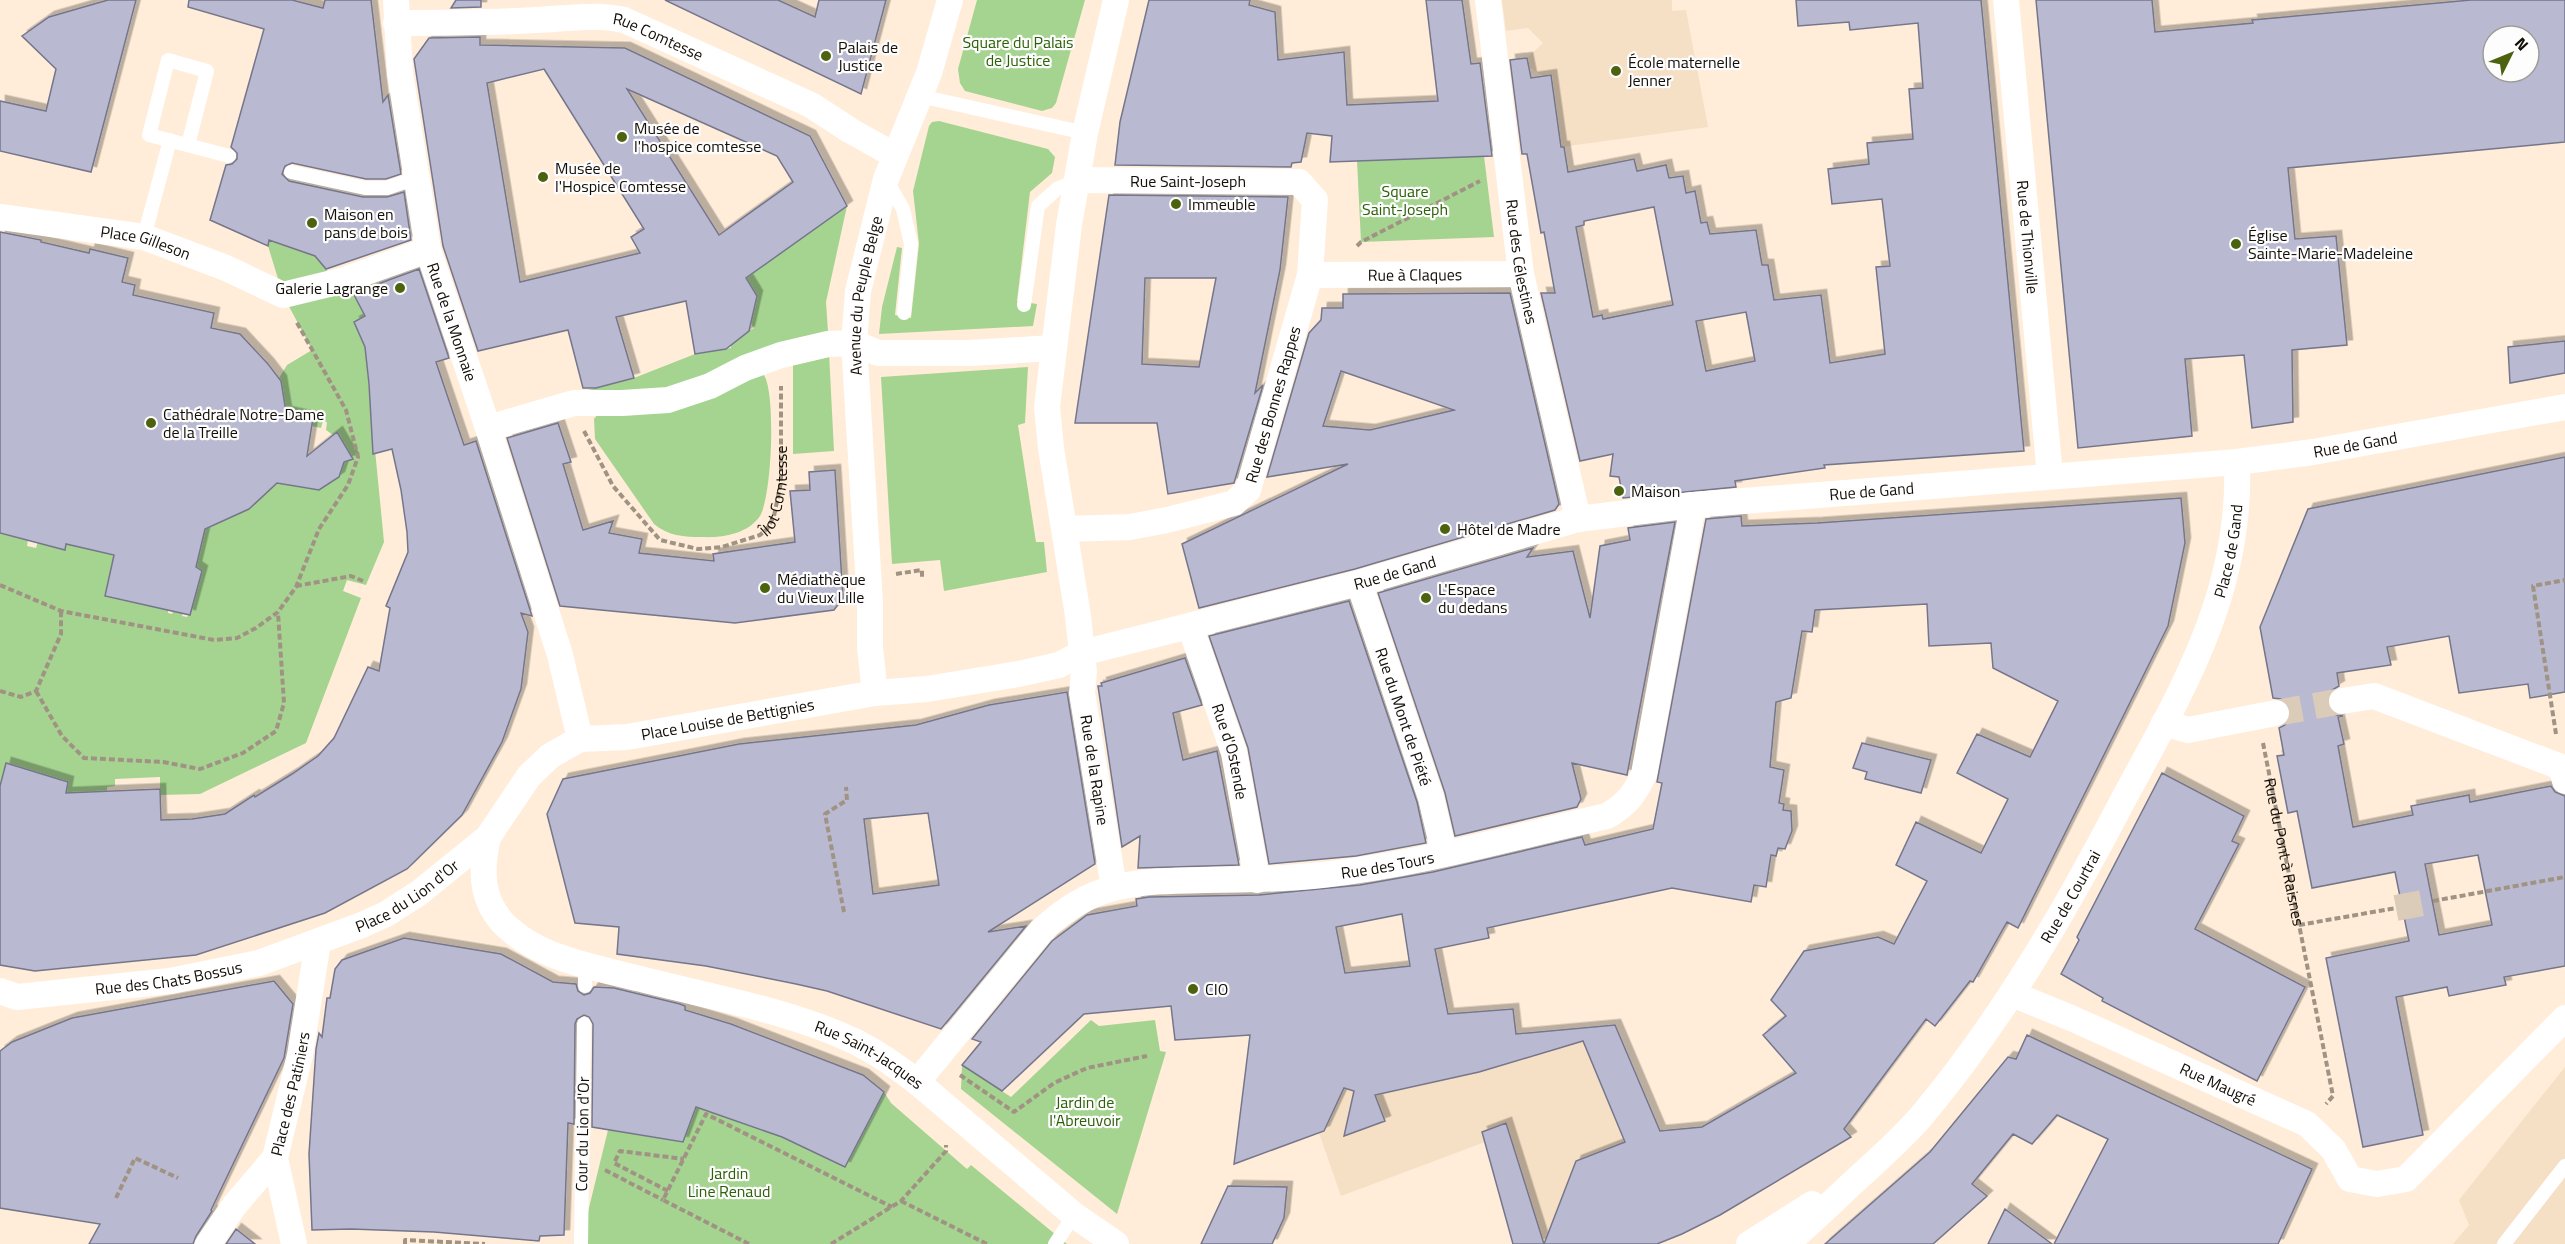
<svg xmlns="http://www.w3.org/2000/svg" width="2565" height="1244" viewBox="0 0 2565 1244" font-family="'Titillium Web',sans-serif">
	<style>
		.built { fill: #f5dfc5 }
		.green { fill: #a5d491 }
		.building { fill: #b9bad1; stroke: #76768b; stroke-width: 1.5; fill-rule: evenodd; filter: url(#shadow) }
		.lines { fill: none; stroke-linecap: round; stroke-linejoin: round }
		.street-tunnel { stroke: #dbcbb9; stroke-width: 26; stroke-dasharray: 26 13; stroke-linecap: butt }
		.path { stroke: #a09384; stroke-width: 4; stroke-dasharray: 6 3; stroke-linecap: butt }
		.lane { stroke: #fff; stroke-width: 14 }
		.street { stroke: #fff; stroke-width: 26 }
		.poi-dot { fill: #4c620e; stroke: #fdfdfd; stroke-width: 2 }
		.labels { text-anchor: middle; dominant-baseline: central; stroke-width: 4.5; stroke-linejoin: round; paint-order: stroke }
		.street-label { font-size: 16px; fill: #120d06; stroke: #fdfdfd }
		.park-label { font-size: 16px; fill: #2c6107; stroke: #fdfdfd }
		.poi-label { font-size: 16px; fill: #120d06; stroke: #fdfdfd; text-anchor: start }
	</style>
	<defs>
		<filter id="shadow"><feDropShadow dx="5.5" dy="-5.5" stdDeviation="0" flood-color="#0004"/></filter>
	</defs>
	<rect width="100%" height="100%" fill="#ffedd9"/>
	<path class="built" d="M1502,0H1672V11L1686,10L1708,127L1561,147L1552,75L1543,76L1529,67L1527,58L1543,43L1528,28L1506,31Z
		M1513,1009L1517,1034L1615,1025L1638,1137L1681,1235L1657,1244H1535L1501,1136L1341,1196L1289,1047L1286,1028Z
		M2565,1067V1244H2453L2469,1225L2459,1200Z"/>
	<path class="green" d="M977,0H1085L1056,103L1052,108L1042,111L965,91L960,83L958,69Z
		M939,121L1048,149L1055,157L1052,173L1030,192L1017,301L1037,304L1033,326L879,334L882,307L897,247L902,248L895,315L911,318L919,244L913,191L929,126L932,122Z
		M1484,156L1494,237L1361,242L1357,161Z
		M847,206L826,302L828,332L664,391H584L634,378L695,354L731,348V343L748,327L751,330L754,328L751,324L757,296L746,278Z
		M276,219L302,252L307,253L332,240L324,267L330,274L350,288L365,316L354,322L365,347L384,542L366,585L347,580L343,591L361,598L306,743L200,794L160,795V777L115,779V786L107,787V791L84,792L65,800L68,782L7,763L0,786V533L28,539L27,546L36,548L41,531L56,548L65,550L66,544L114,555L105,596L168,610V613L172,614L173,611L183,613L182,616L187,617L193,608H191L199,570L196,567L203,529L250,509L258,490L278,482L333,435L326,430L327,422L323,421L321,428L283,420L274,382L279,378L287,365L312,350L283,295L268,246Z
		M829,353L834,451L793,454V365Z
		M1028,367L1025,423L1018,425L1036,542H1044L1047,572L944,591L940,560L892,564L881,377Z
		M758,373L764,375C776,394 772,496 760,516C748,534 722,538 702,537C684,537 668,536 654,524L595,439L594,419L598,414Z
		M1091,1020L1099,1026L1155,1020L1160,1051L1166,1052L1117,1214L961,1089L962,1065L1011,1097Z
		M884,1092L891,1103L967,1169L971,1165L1067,1244H585L586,1220L608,1130L683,1142L697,1106L782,1137L845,1167Z"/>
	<path class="building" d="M108,0H136L91,172L0,151V101L46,111L56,69L22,36L49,17Z
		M189,0H292L323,8L325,0H371L383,102L388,95L401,174L386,179H366L292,163L285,166L282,174L289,181L363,197H387L404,192L411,240L326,269L315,256L269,240L268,246L210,220L226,165L232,164L237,159V153L231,147L264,29L188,7Z
		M456,0H481V7L451,8Z
		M665,0H778L815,17L819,0H886L861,94Z
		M1149,0H1250L1249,5L1275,12L1278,60L1344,52L1347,105L1438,101L1426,0H1462L1471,64L1480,63L1492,156L1330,162L1332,136L1307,133L1301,162L1292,163L1291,167L1115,165L1120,122Z
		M1796,0H1981L2024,451L1824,465L1825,468L1735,481L1736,487L1623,498L1619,477L1610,476L1613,454L1580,461L1541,293H1555L1544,232L1541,233L1527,154H1522L1510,60L1527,58L1531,78L1551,75L1561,147H1564L1568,172L1634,159L1637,171L1666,165L1669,178L1683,176L1686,193L1695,191L1701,223L1707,222L1710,234L1756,230L1762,265H1768L1774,300L1821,295L1830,363L1885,354L1876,267L1890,266L1882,199L1832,204L1828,169L1869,164L1867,143L1913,139L1909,89L1923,88L1918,23L1850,30L1849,22L1798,26ZM1654,207L1673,305L1603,319L1602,315L1593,317L1576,227L1584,225V221ZM1746,312L1755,361L1706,371L1696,321Z
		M2036,0H2152L2155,32L2253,23L2252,20L2471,0H2565V142L2288,168L2295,239L2336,236L2347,345L2292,350L2293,422L2252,428L2244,355L2185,359L2192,436L2078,448ZM2493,36H2529V72H2493Z
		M480,37V45L625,48L810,136L847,206L746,278L757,296L749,331L726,349L695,354L686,301L616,317L634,378L596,388H583L568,330L478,351L443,246L414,59L429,38ZM544,69L644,229L631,237L640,253L520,282L487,83ZM627,89L777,156L793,182L719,235Z
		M1109,195L1288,197L1280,270L1255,393L1263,385L1234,483L1168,494L1157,423H1075ZM1145,278H1216L1199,367L1142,364Z
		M0,232L41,240V242L89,253L90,249L128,258L122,282L135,285L133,295L214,313L211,328L240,334L268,364L281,381L286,412L313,418L307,456L337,432L353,459L344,462L339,477L319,490L277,483L249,509L205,529L196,567L202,571L190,615L105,596L114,555L66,544L65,550L0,533Z
		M419,269L449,358L436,362L464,445L476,441L532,616L521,613L528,632L521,689L502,742L462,815L407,869L325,913L196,955L35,971L0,965V786L6,763L68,782L66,793L160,789L161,820L192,819L225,814L254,795L255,797L292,774L318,756L334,738L368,667L379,671L390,608L386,606L408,552L407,532L401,490L392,449L373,454L369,384L365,347L354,322L365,316L353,293Z
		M1510,293L1559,504L1555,510L1355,569L1199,608L1182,544L1348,464L1267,477L1309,333L1321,320L1322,308H1343V294ZM1341,371L1454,410L1370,430L1323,426Z
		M2565,341V373L2510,383L2508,347Z
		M558,423L571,462L563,464L583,530L613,521L609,533L642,539L639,553L714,561L713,554L795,542L790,491L810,490L809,472L835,470L843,598L834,610L735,623L560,606L507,438Z
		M2565,457V692L2530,698L2528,684L2459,693L2449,636L2387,647L2391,665L2337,673L2339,686L2332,690L2328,696L2330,710L2336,715L2343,716L2338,717L2344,744L2338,746L2353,827L2413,815L2411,806L2469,795L2470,802L2551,786L2555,792L2565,796V966L2504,977L2506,985L2449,996L2447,987L2396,997L2423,1135L2363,1147L2326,958L2409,941L2395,872L2312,888L2297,811L2288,813L2277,756L2284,755L2279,728L2285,725L2290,718L2291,710L2281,699L2273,698L2260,627L2308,509ZM2478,855L2492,925L2439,935L2425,864Z
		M2181,498L2185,543L2168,626L2018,928L2007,922L1973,982L1970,981L1935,1026L1926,1019L1844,1129L1851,1137L1720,1215L1682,1234L1657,1244H1544L1576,1161L1625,1142L1583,1041L1479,1072L1375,1095L1385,1121L1344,1136L1354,1091L1344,1088L1324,1131L1234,1164L1250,1035L1175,1040L1171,1006L1084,1014L1002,1091L962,1065L981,1042L972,1039L1052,941L1087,915L1137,906L1136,899L1149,897L1259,895L1360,885L1433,872L1582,837L1585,845L1653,829L1662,783L1657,782L1706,519L1741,516L1742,526L1817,523ZM1927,604L1929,646L1991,643L1993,668L2058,701L2030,757L1977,734L1957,773L2008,799L1981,853L1916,822L1896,865L1927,881L1894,944L1878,937L1804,951L1771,1000L1786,1016L1763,1035L1796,1073L1702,1127L1660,1131L1615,1025L1516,1034L1513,1009L1448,1014L1435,949L1489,938L1487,928L1672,888L1751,902L1754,885L1766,887L1771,855L1776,856L1778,848L1785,849L1792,831L1791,811L1783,810L1784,804L1779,803L1784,770L1770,767L1776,702L1791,698L1802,631L1812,632L1815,610ZM1402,914L1410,966L1345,973L1336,927Z
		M1675,522L1627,775L1572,763L1581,799L1577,807L1455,836L1445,793L1378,593L1533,548L1527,557L1573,551L1590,618L1600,546L1630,540L1628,528Z
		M1349,601L1417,802L1426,843L1356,856L1269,864L1248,748L1209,636Z
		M1185,658L1202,705L1173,713L1183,760L1217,751L1239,865L1138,868L1140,836L1122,847L1098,686H1102L1101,683Z
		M1067,692L1095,864L988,932L1026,926L941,1029L827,991L796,984L706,966L617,954L619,927L575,923L547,814L563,779L739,744L916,725L989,705ZM928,813L939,885L873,894L864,819Z
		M1862,743L1931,760L1921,793L1865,779L1867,772L1853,768Z
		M2162,773L2244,816L2232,841L2239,844L2195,929L2305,987L2257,1081L2102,1001L2103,998L2061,974L2079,940L2077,937Z
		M404,938L501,954L553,982L576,984L578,991L584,995L590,993L594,987L614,988L680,1004L685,1006V1010L731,1024L863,1075L884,1092L845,1167L782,1137L696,1107L683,1142L592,1127L593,1024L589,1017L584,1015L577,1019L575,1024L574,1124L568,1123L564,1235L540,1236L539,1241L434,1232L351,1229L312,1230L309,1154L316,1049L319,1033L322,1037L327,998H330L335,969L342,960Z
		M274,981L293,1004L284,1058L211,1210L212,1211L196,1236L193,1244H89L100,1224L0,1208V1051L12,1042L72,1018Z
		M2027,1035L2312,1169L2278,1244H2054L2108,1139L2057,1115L2032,1144L2013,1134L1972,1184L1987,1196L1933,1244H1825L1930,1152L2008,1057L2016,1059Z
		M1506,1123L1544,1244H1513L1482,1132Z
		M1228,1186L1287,1187L1284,1218L1272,1244H1201Z
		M2005,1209L2052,1244H1988Z
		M236,1229L255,1244H226Z"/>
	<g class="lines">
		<path class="street-tunnel" d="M2276,713L2342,701
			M2396,908L2433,901"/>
		<g class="path">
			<path d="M1357,246L1361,242L1480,181"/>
			<path id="s1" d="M584,431L613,486L660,540L698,549L722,547L760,535L767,529L774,516L781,482V386"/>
			<path d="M896,574L922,570V577"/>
			<path d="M0,585L61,611L214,640L237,638L256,628L278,612L296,587L319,529L348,485L358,457L346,410L296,321"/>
			<path d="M296,586L351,576L363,581"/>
			<path d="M0,691L21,697L36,691L61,634V611"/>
			<path d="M36,691L62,736L84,758L163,762L200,769L243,753L276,731L284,703L278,613"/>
			<path d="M2556,734L2533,586L2565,580"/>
			<path id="s2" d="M2263,743L2333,1096L2326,1104"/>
			<path d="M2433,901L2565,877"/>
			<path d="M844,912L825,814L847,800L846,787"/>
			<path d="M2299,925L2396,908"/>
			<path d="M960,1075L1014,1112L1054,1083L1087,1068L1147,1056"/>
			<path d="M605,1170L663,1200"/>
			<path d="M668,1191L614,1163L620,1151L684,1159"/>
			<path d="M116,1198L135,1158L178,1178"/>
			<path d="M901,1201L987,1244"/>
			<path d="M405,1244V1240L485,1244"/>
			<path d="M749,1244L663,1200L706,1114L892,1207"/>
			<path d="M831,1244L901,1201L946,1151V1145"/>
		</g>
		<path class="lane" d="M920,96L1085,133
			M188,145L207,71L168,60L149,135L229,156
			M291,172L365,188H387L417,178
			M887,181L903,209L911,244L904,313
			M144,237L170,140
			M1024,305L1038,206L1057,189L1077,180
			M585,986V965
			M581,1244L584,1024
			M1055,1244L1074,1215
			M2504,1244L2565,1166"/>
		<g class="street">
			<path id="s3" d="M396,0L400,73L428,250L488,428L560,655L580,739"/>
			<path id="s4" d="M1488,0L1521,274L1578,519"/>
			<path id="s5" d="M2006,0L2050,476"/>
			<path id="s6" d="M396,23C443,23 489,23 536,20C567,19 594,13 624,20L811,105L851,131L894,155"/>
			<path id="s7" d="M0,217L144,237L226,268L283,295L341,281L428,250"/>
			<path id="s8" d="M1310,275L1521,274"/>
			<path d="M488,428L574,403H622L668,400L710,386L745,368L781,355L828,344L854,343L878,353H970L1053,348"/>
			<path id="s9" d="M1065,529L1130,527L1167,520L1234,503L1248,490L1310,275L1315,200L1299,182L1077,180"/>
			<path id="s10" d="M1359,583L1431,798L1444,853"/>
			<path id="s11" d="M1190,626L1234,753L1257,880"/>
			<path id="s12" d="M875,693L870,648V603L854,343L858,291L886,179L929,73L950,0"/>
			<path d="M2342,701L2374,696L2561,767L2565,781"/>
			<path d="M2164,723L2188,730L2276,713"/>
			<path id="s13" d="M488,837C481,868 480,898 503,923C538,959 594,967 641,979C710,997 792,1011 856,1042C878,1053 898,1067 917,1082L1074,1215L1116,1244"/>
			<path d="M1114,888L1082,693L1084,672L1078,616L1051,448L1047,407L1069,225L1085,133L1116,0"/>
			<path id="s14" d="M0,991L17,997L170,981L259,963L362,925L386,914L419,893L488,837L529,776L550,756L580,739L627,737L875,693L927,689L1018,674L1059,665L1082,653L1359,583L1578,519L1693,505L2237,462L2313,452L2565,407"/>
			<path id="s15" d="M2012,994L2071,1018L2307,1124L2333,1149L2350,1179L2377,1184L2406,1179L2565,1018"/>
			<path id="s16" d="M917,1082L1041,931C1062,911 1086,895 1114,888C1144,880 1174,881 1205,880C1244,880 1283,879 1322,875C1418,865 1513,837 1607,816C1626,805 1635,794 1644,774L1693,505"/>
			<path d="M208,1244L234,1206L275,1158"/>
			<path id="s17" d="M294,1244L275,1158L300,1055L318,942"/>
			<path d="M1749,1244L1812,1204"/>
			<path id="s18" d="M1786,1244C1811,1223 1834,1200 1858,1178C1881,1157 1904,1137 1924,1113C2003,1018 2064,913 2121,804C2181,692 2242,594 2237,462"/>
		</g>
	</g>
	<g class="poi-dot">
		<circle cx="826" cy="56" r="6"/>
		<circle cx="1616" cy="71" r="6"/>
		<circle cx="622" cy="137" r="6"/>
		<circle cx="543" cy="177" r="6"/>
		<circle cx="1176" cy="204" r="6"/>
		<circle cx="312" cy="223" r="6"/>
		<circle cx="2236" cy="244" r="6"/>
		<circle cx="400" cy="288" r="6"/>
		<circle cx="151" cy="423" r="6"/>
		<circle cx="1619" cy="491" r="6"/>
		<circle cx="1445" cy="529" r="6"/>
		<circle cx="765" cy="588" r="6"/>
		<circle cx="1426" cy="598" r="6"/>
		<circle cx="1193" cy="989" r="6"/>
	</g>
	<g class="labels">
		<g class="street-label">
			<text stroke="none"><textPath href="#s6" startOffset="266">Rue Comtesse</textPath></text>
			<text x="1188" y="181">Rue Saint-Joseph</text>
			<text stroke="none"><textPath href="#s5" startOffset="238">Rue de Thionville</textPath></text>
			<text stroke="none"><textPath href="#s7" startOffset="148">Place Gilleson</textPath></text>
			<text stroke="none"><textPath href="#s4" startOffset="264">Rue des Célestines</textPath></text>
			<text stroke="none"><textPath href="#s8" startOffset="105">Rue à Claques</textPath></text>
			<text stroke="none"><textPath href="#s12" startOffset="399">Avenue du Peuple Belge</textPath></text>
			<text stroke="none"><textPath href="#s3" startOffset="328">Rue de la Monnaie</textPath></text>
			<text stroke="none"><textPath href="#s9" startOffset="280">Rue des Bonnes Rappes</textPath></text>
			<text stroke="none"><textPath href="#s14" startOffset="2470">Rue de Gand</textPath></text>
			<text stroke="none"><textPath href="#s1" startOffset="286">Îlot Comtesse</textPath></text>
			<text stroke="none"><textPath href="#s14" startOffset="1984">Rue de Gand</textPath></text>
			<text stroke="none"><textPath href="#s18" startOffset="834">Place de Gand</textPath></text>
			<text stroke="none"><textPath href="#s14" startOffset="1498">Rue de Gand</textPath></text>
			<text stroke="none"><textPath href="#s10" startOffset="141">Rue du Mont de Piété</textPath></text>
			<text stroke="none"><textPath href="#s14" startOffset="813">Place Louise de Bettignies</textPath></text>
			<text stroke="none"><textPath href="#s11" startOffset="132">Rue d'Ostende</textPath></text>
			<text transform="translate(1095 770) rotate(81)">Rue de la Rapine</text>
			<text stroke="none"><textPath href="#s2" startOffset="111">Rue du Pont à Raisnes</textPath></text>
			<text stroke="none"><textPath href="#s16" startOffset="556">Rue des Tours</textPath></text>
			<text stroke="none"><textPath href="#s14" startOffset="426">Place du Lion d'Or</textPath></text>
			<text stroke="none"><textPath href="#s18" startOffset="452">Rue de Courtrai</textPath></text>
			<text stroke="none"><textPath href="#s14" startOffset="171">Rue des Chats Bossus</textPath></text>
			<text stroke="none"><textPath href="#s13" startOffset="484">Rue Saint-Jacques</textPath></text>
			<text stroke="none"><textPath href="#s15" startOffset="225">Rue Maugré</textPath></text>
			<text stroke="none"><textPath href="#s17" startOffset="154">Place des Patiniers</textPath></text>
			<text transform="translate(582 1134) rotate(-89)">Cour du Lion d'Or</text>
		</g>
		<g class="park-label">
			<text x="1018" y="42">Square du Palais<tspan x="1018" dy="18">de Justice</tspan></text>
			<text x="1405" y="191">Square<tspan x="1405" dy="18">Saint-Joseph</tspan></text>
			<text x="1085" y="1102">Jardin de<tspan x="1085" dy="18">l'Abreuvoir</tspan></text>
			<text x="729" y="1173">Jardin<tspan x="729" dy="18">Line Renaud</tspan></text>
		</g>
		<g class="poi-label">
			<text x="838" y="47">Palais de<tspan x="838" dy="18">Justice</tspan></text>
			<text x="1628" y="62">École maternelle<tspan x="1628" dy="18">Jenner</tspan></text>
			<text x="634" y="128">Musée de<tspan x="634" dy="18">l'hospice comtesse</tspan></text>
			<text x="555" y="168">Musée de<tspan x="555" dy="18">l'Hospice Comtesse</tspan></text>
			<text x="1188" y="204">Immeuble</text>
			<text x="324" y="214">Maison en<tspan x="324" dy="18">pans de bois</tspan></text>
			<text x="2248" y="235">Église<tspan x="2248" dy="18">Sainte-Marie-Madeleine</tspan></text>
			<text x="388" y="288" text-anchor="end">Galerie Lagrange</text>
			<text x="163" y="414">Cathédrale Notre-Dame<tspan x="163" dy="18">de la Treille</tspan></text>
			<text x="1631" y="491">Maison</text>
			<text x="1457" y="529">Hôtel de Madre</text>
			<text x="777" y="579">Médiathèque<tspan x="777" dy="18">du Vieux Lille</tspan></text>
			<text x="1438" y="589">L'Espace<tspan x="1438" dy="18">du dedans</tspan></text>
			<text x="1205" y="989">CIO</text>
		</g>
	</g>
	<g transform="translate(2511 54) rotate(47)"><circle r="28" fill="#fdfdfd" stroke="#9f9d9a" stroke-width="1.5"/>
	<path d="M0-4.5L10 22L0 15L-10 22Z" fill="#4c620e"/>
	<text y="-9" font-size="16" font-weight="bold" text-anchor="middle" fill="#120d06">N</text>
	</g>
</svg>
